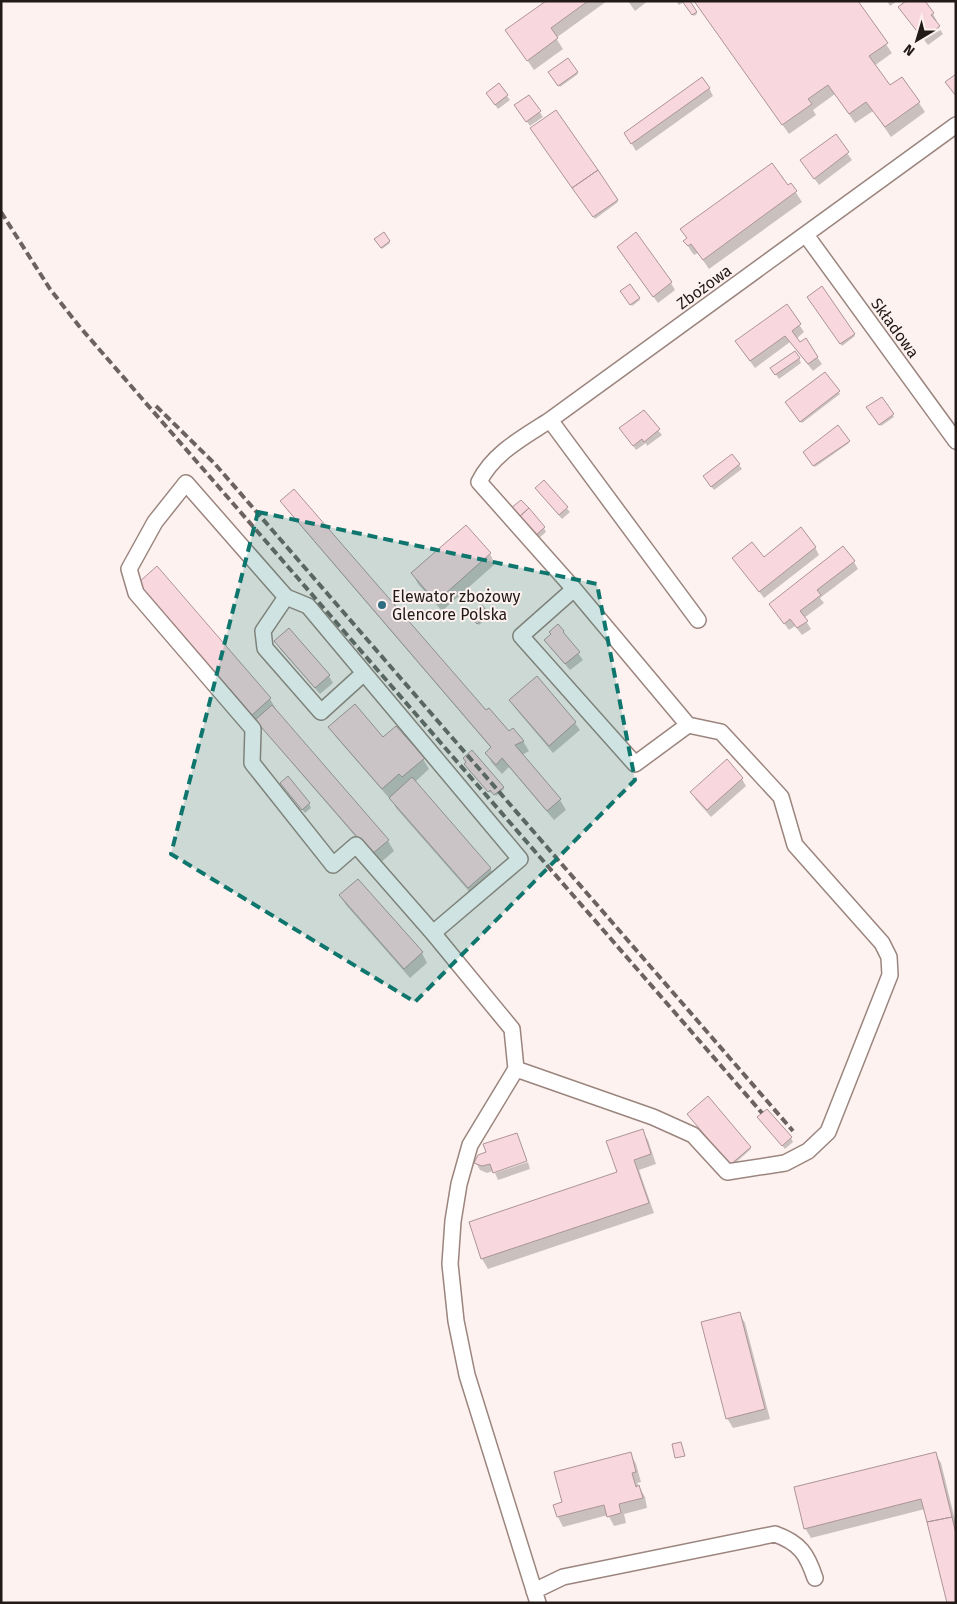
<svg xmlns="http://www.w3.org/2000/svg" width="957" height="1604" viewBox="0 0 957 1604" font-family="'Fira Sans',sans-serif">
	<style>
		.shadow { fill: #0003 }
		.building { fill: #f9d7de; stroke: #ac9499 }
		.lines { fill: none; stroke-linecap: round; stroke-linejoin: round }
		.minor-casing { stroke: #9b857e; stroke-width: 18 }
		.minor { stroke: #fff; stroke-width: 15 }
		.rail { stroke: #6c6360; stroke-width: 4; stroke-dasharray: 8 4; stroke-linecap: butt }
		.marked { fill: #0f766e; fill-opacity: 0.2; stroke: #0f766e; stroke-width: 4; stroke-dasharray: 10 6; stroke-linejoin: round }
		.poi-dot { fill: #2f6e83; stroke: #fdf2ef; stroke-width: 2 }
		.labels { text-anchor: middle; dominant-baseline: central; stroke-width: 4; stroke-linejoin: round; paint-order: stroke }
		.street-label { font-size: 16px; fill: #221a17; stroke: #fdf2ef }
		.poi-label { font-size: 16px; fill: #221a17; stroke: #fdf2ef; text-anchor: start }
	</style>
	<rect width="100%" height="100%" fill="#fdf2ef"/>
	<path class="shadow" d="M548,1H607L556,38L563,49L534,70L507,31Z
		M628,1H648L635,11Z
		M676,1H688L697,14L694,16L684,2L679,5Z
		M694,1H856L892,53L874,66L889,87L919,103L925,112L891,137L873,111L855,123L835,94L813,110L816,115L789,134Z
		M887,1H897L890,6Z
		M924,1L933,14L937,21L935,22L943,34L928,45L900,8Z
		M568,60L578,74L560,87L550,72Z
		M709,88L713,96L636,151L630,141Z
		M507,96L510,100L498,109L490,98Z
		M529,96L543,117L530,126L519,110Z
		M555,112L618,202L595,219L577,194Z
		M835,136L852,160L819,185L806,167Z
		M791,185L802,202L709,269L698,253L694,255L691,251L685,241L687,239L682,230Z
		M383,233L390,243L382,249L375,239Z
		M623,255L671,283L675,290L658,303Z
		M629,286L640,300L632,306L622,291Z
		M822,288L855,336L842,346L808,297Z
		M787,306L804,332L796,339L817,357L822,364L813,371L790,342L755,368L741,349Z
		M799,358L801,363L779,379L775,373Z
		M825,373L840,394L802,423L787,403Z
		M882,398L894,417L881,426L868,408Z
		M643,412L662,435L647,446L646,443L636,450L624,433Z
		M838,427L849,443L815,467L805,452Z
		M732,455L742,469L714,490L707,481Z
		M544,482L570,512L562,519L536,489Z
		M282,502L486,712L509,733L523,741L529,751L522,755L560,800L566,810L554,820L509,767L502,774L492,763L486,753L491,748L288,511Z
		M523,522L544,528L546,532L538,539Z
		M815,547L819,555L764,598L734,558H764Z
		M490,554L495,564L442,611L418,584L413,574Z
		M854,562L858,569L820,598L824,603L804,618L811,629L802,635L795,626L789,630L770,604Z
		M157,568L270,699L276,709L274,710L388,841L394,851L379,864L146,593L140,583Z
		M488,614L489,616L479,625L473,618Z
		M563,632L583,660L570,670L550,647L546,640Z
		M276,642L329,676L333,683L320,694L280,649Z
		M537,678L575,723L580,730L553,753L515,708L510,701Z
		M330,727L423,759L429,769L415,782L490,868L496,878L474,897L396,808L390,797L389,798L336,737Z
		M468,763L503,787L504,789L496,796L492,791L490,793L467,766Z
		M742,779L746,786L711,817L696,800L692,792Z
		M281,784L309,803L311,808L305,813Z
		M340,896L422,953L427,963L410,978L346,905Z
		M708,1097L751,1149L732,1166Z
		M759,1118L791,1138L793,1142L785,1149Z
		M642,1130L648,1140L656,1164L639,1170L654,1213L488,1269L482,1259L470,1223L619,1173Z
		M516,1134L527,1160L487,1173L480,1170L476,1163L487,1153Z
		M528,1162L530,1169L498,1180L495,1173Z
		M739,1313L745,1323L770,1419L733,1428L727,1418Z
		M935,1453L941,1463L956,1524V1603L925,1509L811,1538L805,1528Z
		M631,1454L636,1464L641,1482L637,1483L645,1497L647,1508L624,1514L626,1523L614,1526L608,1515L563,1527L558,1517L564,1503Z"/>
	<path class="building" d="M546,1H588L551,28L558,38L527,61L505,30Z
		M682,1H690L697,12L692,15Z
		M694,1H858L888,43L869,56L890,85L902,77L920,102L885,127L866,102L849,114L828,85L808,99L812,104L782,125Z
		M906,1H925L934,13L931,15L940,26L923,39L898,7Z
		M568,58L578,72L558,86L548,72Z
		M956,74V96L945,82Z
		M702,77L710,88L631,144L624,133Z
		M499,83L508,95L495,105L486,93Z
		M529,95L541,111L526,122L514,105Z
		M556,110L598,170L572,188L530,128Z
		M836,134L849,152L814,179L800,160Z
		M772,163L788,185L791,183L797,191L703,260L691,244L688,246L683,241L687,238L680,229Z
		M598,170L618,200L593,217L572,188Z
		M384,232L390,241L381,248L374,239Z
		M636,232L672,282L653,297L617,247Z
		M630,284L640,298L630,305L620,291Z
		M822,286L855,334L840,344L807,297Z
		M787,304L801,324L792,331L800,342L806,338L818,357L808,364L785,336L750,361L735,341Z
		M795,351L800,358L775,375L770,368Z
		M825,372L840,391L800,422L785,402Z
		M882,397L894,414L879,425L866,407Z
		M644,410L660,429L644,442L642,439L633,446L619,428Z
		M838,425L850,441L813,466L803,452Z
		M732,454L740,464L711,487L703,476Z
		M544,480L568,507L559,515L535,488Z
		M294,489L486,710L489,708L509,731L513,728L524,741L515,745L561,799L547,811L502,758L496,765L485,753L491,747L280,501Z
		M521,500L529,508L519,517L511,508Z
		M529,508L545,527L535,536L519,517Z
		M466,525L491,553L436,602L411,573Z
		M801,527L816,547L759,592L732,558L752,542L764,557Z
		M843,546L855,561L817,590L821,595L800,611L808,621L797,628L790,619L784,624L769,604Z
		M157,566L271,698L252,715L138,583Z
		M482,605L489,614L477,624L470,615Z
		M558,624L564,631L563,632L580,652L565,664L544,640L551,634L549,632Z
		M289,628L330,675L315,688L274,641Z
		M537,676L576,722L549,746L509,700Z
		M355,704L383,737L396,726L425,758L402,777L399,774L382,789L328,727Z
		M272,705L389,840L372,854L255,720Z
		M472,750L504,787L494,795L490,790L488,792L464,764L466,762L463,758Z
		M727,759L743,778L707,810L690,792Z
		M288,776L310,803L302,810L280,783Z
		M412,777L491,868L468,888L389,798Z
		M358,879L423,952L404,969L339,895Z
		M708,1096L751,1147L730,1165L687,1114Z
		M767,1109L792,1137L782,1146L757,1117Z
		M643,1129L651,1154L634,1160L649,1203L481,1259L469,1222L617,1172L606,1141Z
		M517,1133L527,1161L493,1173L490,1164L482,1166L474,1163L478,1155L486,1152L483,1144Z
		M740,1312L765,1409L726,1419L701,1322Z
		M681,1442L685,1456L675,1458L672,1444Z
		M631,1452L636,1472L632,1473L636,1487L639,1485L643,1498L619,1504L621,1513L607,1517L604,1505L557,1517L553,1505L562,1502L554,1472Z
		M936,1452L952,1517L927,1522L921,1499L804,1529L794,1487Z
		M952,1517L956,1534V1603H947L927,1522Z"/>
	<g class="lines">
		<g class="minor-casing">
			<path id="minor" d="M806,235L956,441
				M550,420L698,620
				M574,589L479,482C493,453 524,437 550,420L956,125
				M286,597L263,631L265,648L321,712L364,673
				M433,933L356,845L333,865L252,763L253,729L136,593L129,569L155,522L186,483L286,597L308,606L520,859L433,933L512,1029L516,1069L653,1117L693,1135L727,1172L785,1163L808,1151L828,1132L890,975L889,957L882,943L795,845L781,797L721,732L688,725L635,764L521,636L574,589L688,725
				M516,1069L470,1145L459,1184L453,1221L450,1264L456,1321L467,1375L538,1603
				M534,1591L563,1577L775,1534C800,1543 807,1554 815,1578"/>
		</g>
		<use href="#minor" class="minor"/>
		<path class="rail" d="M1,212L50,289L79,326L762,1113
			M156,406L215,464L793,1131"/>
	</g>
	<path class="marked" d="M258,512L597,584L635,780L415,1002L171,854Z"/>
	<circle class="poi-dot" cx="382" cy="605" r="5"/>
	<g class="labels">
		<g class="street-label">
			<text transform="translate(704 287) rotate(-36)">Zbożowa</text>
			<text transform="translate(895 328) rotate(54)">Składowa</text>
		</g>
		<g class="poi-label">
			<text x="392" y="596">Elewator zbożowy<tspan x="392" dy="18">Glencore Polska</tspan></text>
		</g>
	</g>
	<rect width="957" height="1604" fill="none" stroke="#221a17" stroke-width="5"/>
	<g transform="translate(917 40) rotate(218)" stroke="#fdf2ef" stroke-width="4" paint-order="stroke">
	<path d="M0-4L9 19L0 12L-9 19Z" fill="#221a17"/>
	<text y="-8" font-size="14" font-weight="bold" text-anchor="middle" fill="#221a17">N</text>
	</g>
</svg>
